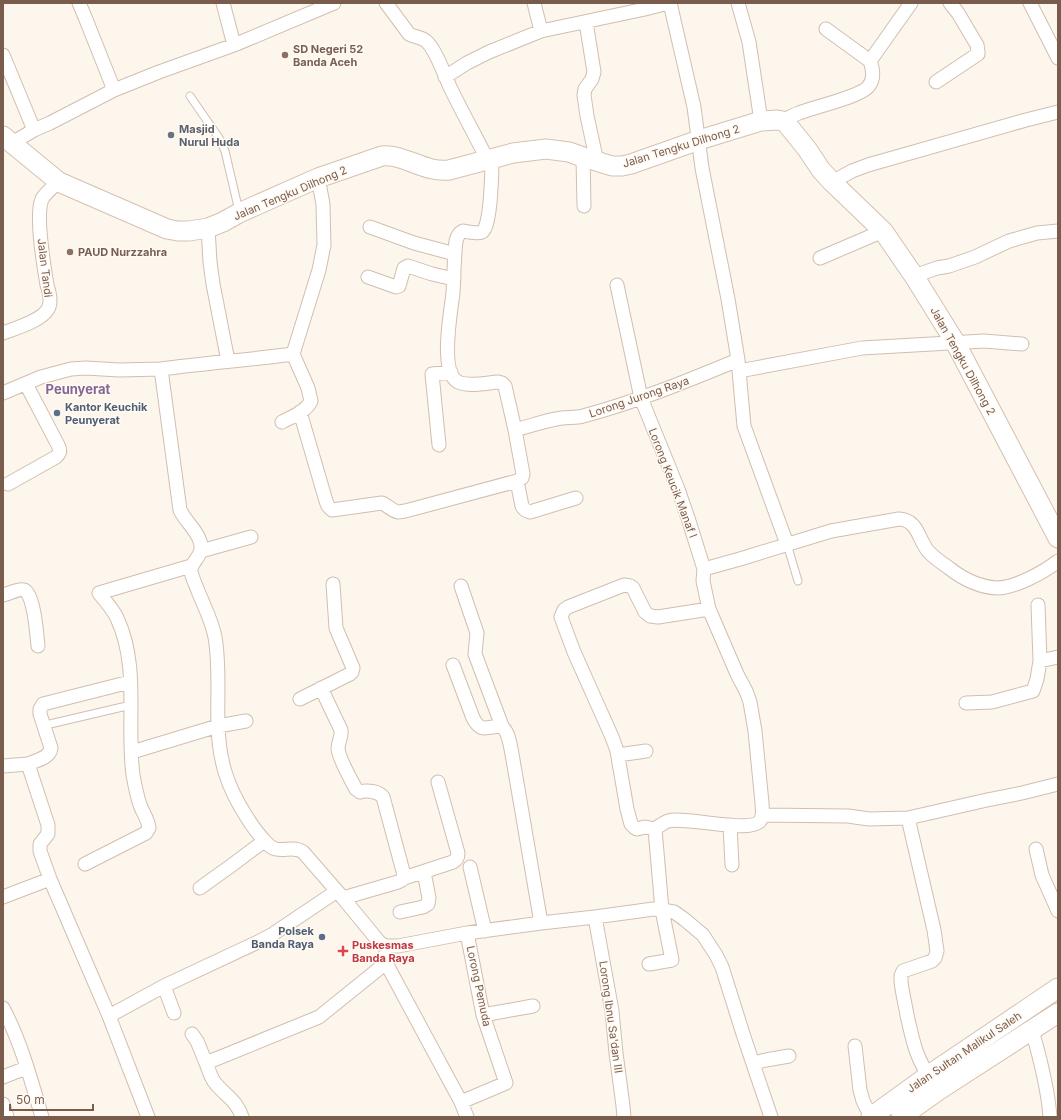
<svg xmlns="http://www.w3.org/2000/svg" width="1061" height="1120" viewBox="0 0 1061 1120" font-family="Inter,sans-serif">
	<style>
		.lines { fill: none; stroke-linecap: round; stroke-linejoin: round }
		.lane-casing { stroke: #d1beb0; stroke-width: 9 }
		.street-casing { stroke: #d1beb0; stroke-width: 15 }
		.secondary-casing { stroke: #d6c0b0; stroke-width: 21 }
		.lane { stroke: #fff; stroke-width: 7 }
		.street { stroke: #fff; stroke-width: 13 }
		.secondary { stroke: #fff; stroke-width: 19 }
		.education-dot { fill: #8d6e63; stroke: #fffaf3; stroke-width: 1.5 }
		.worship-dot { fill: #6b7280; stroke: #fffaf3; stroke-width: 1.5 }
		.service-dot { fill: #5c6f8a; stroke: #fffaf3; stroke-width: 1.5 }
		.health-dot { fill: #e0444e; stroke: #fffaf3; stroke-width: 1.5 }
		.labels { text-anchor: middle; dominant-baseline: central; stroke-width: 3; stroke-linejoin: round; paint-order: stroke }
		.education-label { font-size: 11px; font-weight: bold; fill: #785e54; stroke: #fffaf3; text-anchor: start }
		.worship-label { font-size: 11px; font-weight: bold; fill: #5b616d; stroke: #fffaf3; text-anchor: start }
		.street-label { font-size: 11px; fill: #7a5c4d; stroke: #fffaf3 }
		.service-label { font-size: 11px; font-weight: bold; fill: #4e5e75; stroke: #fffaf3; text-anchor: start }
		.health-label { font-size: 11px; font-weight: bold; fill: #be3a42; stroke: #fffaf3; text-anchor: start }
		.quarter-label { font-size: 13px; font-weight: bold; fill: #846695; stroke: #fffaf3 }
	</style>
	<rect width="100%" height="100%" fill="#fdf6ec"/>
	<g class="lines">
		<g class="lane-casing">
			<path id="lane" d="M190,96L219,138L225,151L239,211
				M787,544L798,581
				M50,724L131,705"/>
		</g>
		<g class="street-casing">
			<path id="street" d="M79,3L85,17L114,90
				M223,3L234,45
				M386,3L409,34C414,37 421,37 426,41C435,48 445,76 450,87C462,112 475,135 487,159
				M534,3L541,31
				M670,3L694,107L702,168L728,299L738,360L744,426L787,544
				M738,3L749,42L761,121
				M1030,3L1058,58
				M586,22L594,72L592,79L585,89L584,95L587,116L597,162
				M826,29L870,61
				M3,55L34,130
				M445,77L467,63L489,52L541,31L645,9L668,3
				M936,82L978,54V52L977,45L958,13L950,3
				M783,121C788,118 793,115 799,113C814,107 859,97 868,87C875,79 873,69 870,61L911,3
				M12,143L34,130L50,123L114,90L159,72L234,45L334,3
				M583,157L584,206
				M832,182L852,171L868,165L1026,120L1058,112
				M370,227L414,243L455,254
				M208,228L210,262L213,284L228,361
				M820,258L883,231
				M914,276L937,268L949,266L975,257L1009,241L1037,233L1058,231
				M368,277L396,287L399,286L404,268L408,266L432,274L454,279
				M617,285L641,398L678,489L688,518L704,569L703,581L709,609
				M3,333C16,328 41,321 48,309C52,302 49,291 47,285C44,266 35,216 42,199C46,192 53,187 59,182
				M161,369C205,363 249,360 293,354L319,270L324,245L323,204L318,178
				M739,371L862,348L984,341L1022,344
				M3,393L41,377L71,369L86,368L119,370L161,369L180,510C185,521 196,529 200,541C205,557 190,561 191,571C192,578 196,585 198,591C204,606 212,621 215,637C220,665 217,696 218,725C219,761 227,786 246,816C251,824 257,833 264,840C267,844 272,848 276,849C286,851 294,846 303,852L343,898L380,943L386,946H398L467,933L541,923L595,917L639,911L653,909L662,910L674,912L684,919L703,935L716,955L722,967L744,1037L771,1117
				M300,412L326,501L328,506L332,510L382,503C387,505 392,511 398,512C401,512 405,511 409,510L517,481L522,478L523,474L515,430L505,386L502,383L498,382C486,383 469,387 458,382C439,372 451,311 453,293C454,276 454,258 456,241C457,237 459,233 463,231C468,232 477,234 482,232C491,228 492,170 492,158
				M282,422C291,417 306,412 311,401L308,388L293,354
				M515,430C531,426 546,420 562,418C569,417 576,418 583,416C636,402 687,381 738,360
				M439,445L432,374L451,372
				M517,481L522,506C524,510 526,511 530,512L576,498
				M8,484L56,457C60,453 61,451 58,445L26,384
				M201,551L251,537
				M704,569L740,559L831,531L899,519C918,520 918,539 928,551C934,558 942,563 949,568C963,579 979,587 997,588C1015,588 1044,572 1058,561
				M624,585L630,586L633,588L645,612L650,616L658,617L709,609L737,674L746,691L750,702L755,731L762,803C762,808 764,816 760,821C749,834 687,816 668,821C663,823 659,826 655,829L645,827L637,829L635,828L631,824L627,809L617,751L612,737L574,652L561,617L564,610L568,607Z
				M461,586L477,633L475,654L502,726
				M3,595C8,594 20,588 24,590C34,593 37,636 38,646
				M1038,605L1040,661L1058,657
				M453,665L473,718C481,733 486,727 501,726C509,731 510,745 512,754L541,923
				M321,688L341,730C342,737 338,742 338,749C339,758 351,780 356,789L360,792C367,790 378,791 383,797L404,875L402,880L398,882L343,898
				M300,699L350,674L352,672L353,668L336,628L333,584
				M966,703L992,702L1033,691L1037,679L1040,661
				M132,752L218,726L246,721
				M618,755L646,751
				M28,764C37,760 50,758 51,748L40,714V709L43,704L130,682
				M3,766L28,764L48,825V834L40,844V851L50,879L109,1016L148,1117
				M762,815L848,816L869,819L908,818L987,800L1022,793L1058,784
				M908,818L934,930L937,951L935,958L932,961L903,971L901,976V981C902,992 905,1003 907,1015C913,1042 916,1059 933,1082
				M730,825L732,865
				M1036,849L1042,875L1058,911
				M85,864L146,833L149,828C148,819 143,813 140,805C137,796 135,786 133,775C126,723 140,667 117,618C113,609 105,601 99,593L191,566
				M470,867L485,931
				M404,878L453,862C457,860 458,857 458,853L438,782
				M200,888L232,865L264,841
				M3,897L50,879
				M400,912L423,907L428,904L429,898L424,872
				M595,917L612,1011L616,1053L623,1106L624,1117
				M385,955L386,963L461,1102L467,1117
				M649,964L672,960L662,910L655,829
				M164,986L258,942L273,934L337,891
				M3,1008C21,1042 31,1080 42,1117
				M483,1015L533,1006
				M109,1016L164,986L174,1013
				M1032,1030C1040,1058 1048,1088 1050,1117
				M192,1034L197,1041L206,1063
				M855,1046L860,1090L863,1101L871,1117
				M753,1063L766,1060L789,1056
				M3,1077L26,1068
				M461,1102L506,1083L483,1015L467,933
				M3,1104L7,1117
				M242,1117C237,1101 226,1096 216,1084C211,1079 209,1070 206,1063L319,1017L386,963"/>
		</g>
		<g class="secondary-casing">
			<path id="secondary" d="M3,136L59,182L167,229L178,231H189L208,228L223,222L239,213L318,178L382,156C405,154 424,173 449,170L513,153L546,149L569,152L583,157L612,166H622L631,164L699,140L761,121L777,120L783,121L786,123L807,149L821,170L832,182L883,231L914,276L955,342L1058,538
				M871,1117L929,1075L1058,988
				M901,1117L939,1090L1058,1013"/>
		</g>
		<use href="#lane" class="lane"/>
		<use href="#street" class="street"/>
		<use href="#secondary" class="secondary"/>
	</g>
	<g class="education-dot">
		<circle cx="285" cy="55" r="4"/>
		<circle cx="70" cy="252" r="4"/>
	</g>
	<circle class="worship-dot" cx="171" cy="135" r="4"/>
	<g class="service-dot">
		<circle cx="57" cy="413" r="4"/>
		<circle cx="322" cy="937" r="4"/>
	</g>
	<path class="health-dot" d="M341 945h4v4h4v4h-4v4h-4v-4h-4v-4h4z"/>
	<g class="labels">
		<g class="education-label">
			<text x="293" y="49">SD Negeri 52<tspan x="293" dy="13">Banda Aceh</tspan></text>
			<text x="78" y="252">PAUD Nurzzahra</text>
		</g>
		<g class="worship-label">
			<text x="179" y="129">Masjid<tspan x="179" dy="13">Nurul Huda</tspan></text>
		</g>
		<g class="street-label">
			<text transform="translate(681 146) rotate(-17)">Jalan Tengku Dilhong 2</text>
			<text transform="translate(290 193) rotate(-23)">Jalan Tengku Dilhong 2</text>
			<text transform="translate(45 268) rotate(83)">Jalan Tandi</text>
			<text transform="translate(963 361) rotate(61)">Jalan Tengku Dilhong 2</text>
			<text transform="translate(639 397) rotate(-19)">Lorong Jurong Raya</text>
			<text transform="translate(673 483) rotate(69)">Lorong Keucik Manaf I</text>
			<text transform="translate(479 986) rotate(78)">Lorong Pemuda</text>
			<text transform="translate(611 1017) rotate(82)">Lorong Ibnu Sa'dan III</text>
			<text transform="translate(964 1052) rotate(-34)">Jalan Sultan Malikul Saleh</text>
		</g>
		<g class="service-label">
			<text x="65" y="407">Kantor Keuchik<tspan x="65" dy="13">Peunyerat</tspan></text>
			<text x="314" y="931" text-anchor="end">Polsek<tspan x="314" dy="13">Banda Raya</tspan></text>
		</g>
		<g class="health-label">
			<text x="352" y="945">Puskesmas<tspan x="352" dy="13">Banda Raya</tspan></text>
		</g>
		<g class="quarter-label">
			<text x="78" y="389">Peunyerat</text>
		</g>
	</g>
	<rect width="1061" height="1120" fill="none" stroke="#7a5c4d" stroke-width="8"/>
	<path d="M10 1104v6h83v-6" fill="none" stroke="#7a5c4d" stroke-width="2"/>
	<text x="16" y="1104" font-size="12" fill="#7a5c4d" stroke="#fffaf3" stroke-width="3" paint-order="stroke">50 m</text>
</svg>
